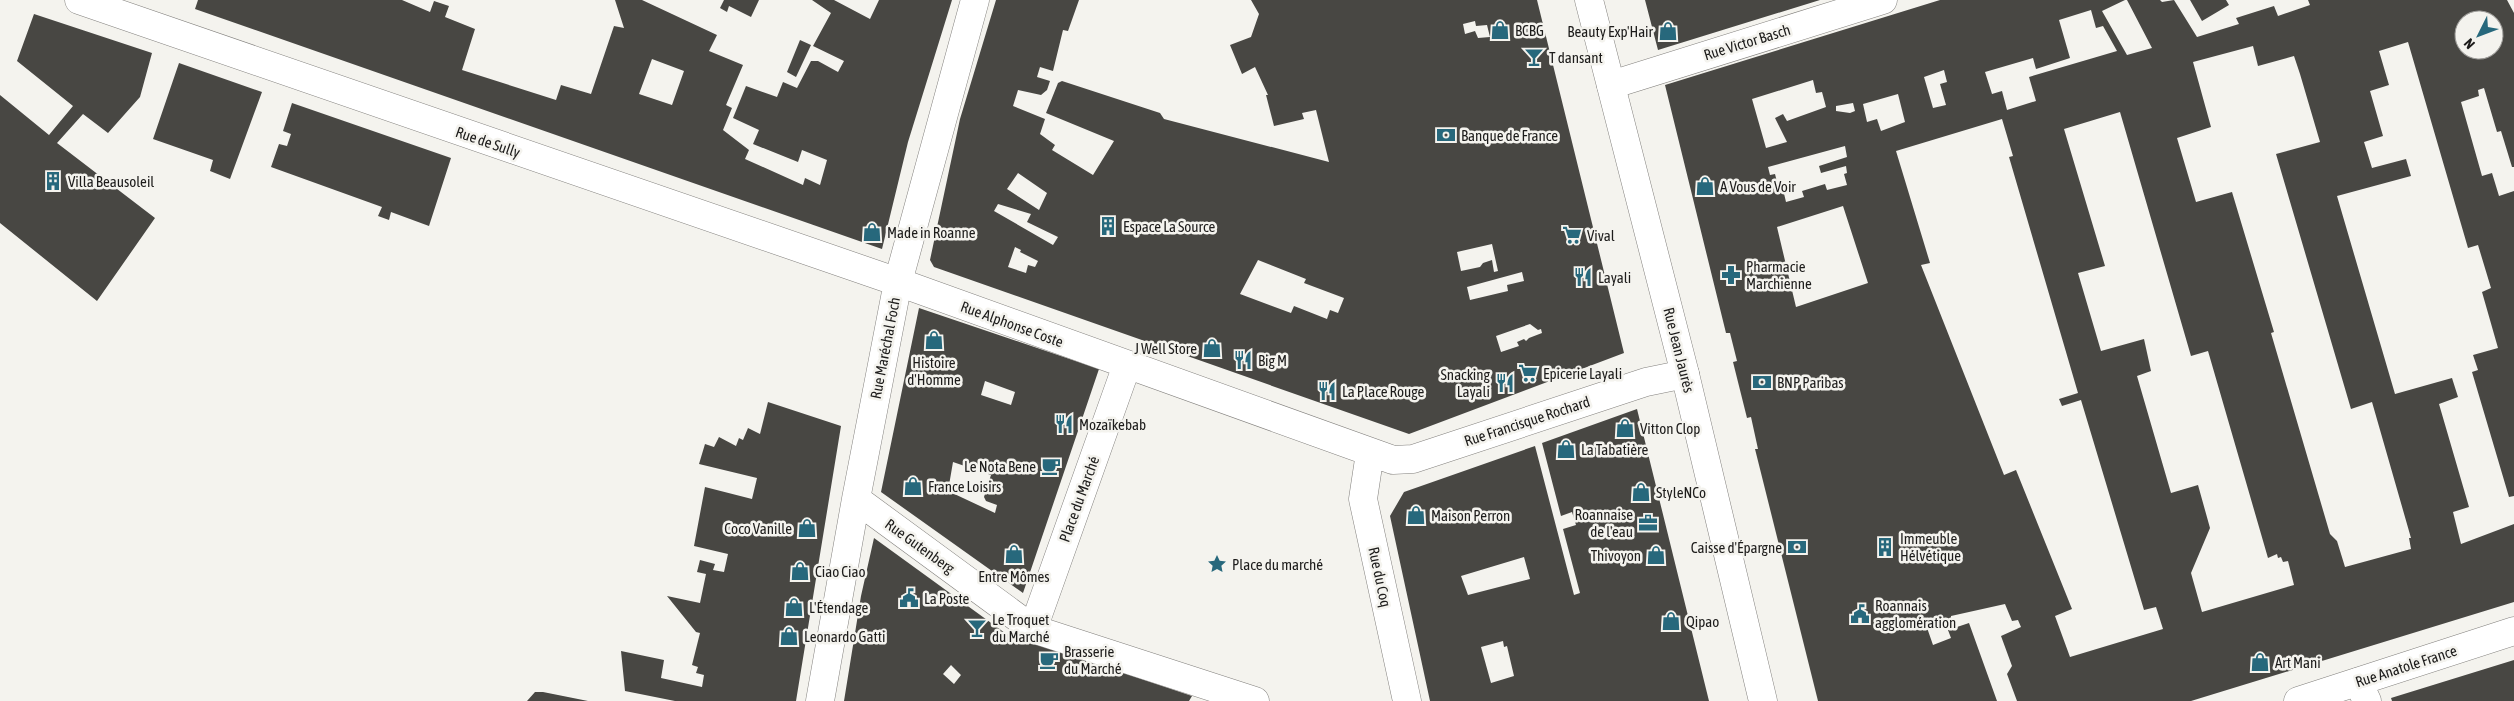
<svg xmlns="http://www.w3.org/2000/svg" width="2514" height="701" viewBox="0 0 2514 701" font-family="'Asap Condensed',sans-serif">
	<style>
		.building { fill: #484743; fill-rule: evenodd }
		.lines { fill: none; stroke-linecap: round; stroke-linejoin: round }
		.street-casing { stroke: #83817e; stroke-width: 29 }
		.secondary-casing { stroke: #83817e; stroke-width: 29 }
		.street { stroke: #fff; stroke-width: 28 }
		.secondary { stroke: #fff; stroke-width: 28 }
		.labels { text-anchor: middle; dominant-baseline: central; stroke-width: 5; stroke-linejoin: round; paint-order: stroke }
		.poi-label { font-size: 15px; fill: #1d1c1b; stroke: #f4f3ee; text-anchor: start }
		.street-label { font-size: 15px; fill: #1d1c1b; stroke: #f4f3ee }
	</style>
	<rect width="100%" height="100%" fill="#f4f3ee"/>
	<path class="building" d="M198,0H402L430,12L434,1L449,6L445,17L475,29L462,70L556,100L561,85L591,94L614,26L624,28L615,0H642L717,35L709,51L743,65L726,105L732,108L723,130L749,150L745,159L803,185L805,178L820,185L827,160L802,150L798,162L753,144L759,130L733,118L746,86L777,97L783,82L797,88L811,61H818L838,72L844,61L813,46L831,13L812,0H834L870,19L879,0H952L908,142L882,249L195,9ZM652,59L684,71L672,105L639,94Z
		M724,0H759L751,17L729,6L727,12L720,8Z
		M996,0H1079L1068,31L1063,30L1053,71L1040,67L1037,77L1050,81L1047,90L1041,95L1018,90L1013,106L1045,119L1040,134L1055,145L1052,150L1093,175L1114,141L1046,113L1058,83L1062,81L1160,113L1164,119L1329,162L1316,110L1302,113L1304,119L1274,126L1266,95H1268L1255,67L1242,74L1230,45L1251,37L1259,14L1251,0H1537L1624,353L1409,434L934,267L930,260L960,119ZM1475,21L1476,26L1487,25L1490,37L1478,38L1475,31L1465,34L1463,24ZM1018,173L1047,193L1039,210L1007,189ZM998,204L1031,214L1027,222L1058,237L1053,245L994,211ZM1492,244L1498,271L1494,272L1492,260L1483,263L1480,267L1461,271L1457,252ZM1015,247L1021,250L1020,252L1038,261L1035,267L1028,265L1026,273L1008,267ZM1258,260L1306,279L1304,283L1344,298L1338,313L1330,310L1327,319L1294,306L1291,313L1240,294ZM1522,272L1524,281L1507,285L1508,291L1470,300L1467,287ZM1530,324L1538,330L1541,329L1542,333L1529,338L1526,341L1524,339L1517,342L1519,346L1501,352L1496,336Z
		M1645,0H1820L1658,50Z
		M1940,0H2125L2102,11L2127,55L2152,48L2127,0H2160L2162,2L2174,0L2197,37L2239,24L2236,18L2274,6L2278,16L2310,5L2308,0H2507L2514,13V167H2512L2501,131L2497,132L2484,88L2478,90L2479,96L2461,102L2482,176L2492,173L2499,196L2514,191V496L2509,497L2472,372L2478,370L2473,355L2498,348L2482,292L2491,288L2478,245L2468,248L2408,42L2379,51L2389,85L2370,91L2383,136L2364,142L2372,168L2406,159L2411,176L2337,196L2395,394L2452,378L2458,397L2439,404L2469,507L2453,512L2461,544L2514,524V602L2191,701H2017L2007,674L2012,666L2001,636L2021,627L2018,620L2012,621L2005,604L1951,616V622L1938,625V619L1925,622L1933,645L1951,638L1948,630L1969,623L1997,701H1818L1755,449H1758L1751,417L1747,418L1733,362L1737,361L1730,333H1726L1665,85ZM2091,10L2096,28L2103,26L2117,51L2029,77L2036,101L2007,110L2002,91L1992,94L1985,72L2033,58L2036,69L2070,58L2059,20ZM2464,20H2494V50H2464ZM2253,46L2258,66L2294,56L2300,74L2320,142L2276,154L2351,409L2372,402L2411,538H2409L2411,549L2345,567L2337,541L2330,534L2271,333L2274,332L2232,192L2196,202L2177,138L2211,127L2193,62ZM1944,70L1947,82L1940,84L1946,105L1933,108L1924,77ZM1813,80L1816,93L1822,92L1826,107L1787,121L1783,114L1775,118L1787,142L1766,148L1752,99ZM1898,94L1905,122L1881,131L1877,119L1867,122L1863,104ZM1853,103L1855,111L1850,113L1836,111V106ZM2120,112L2191,356L2208,351L2268,558L2277,554L2278,558L2281,557L2283,562L2288,561L2294,585L2202,612L2191,573L2210,528L2198,485L2171,493L2137,376L2151,371L2144,339L2101,351L2078,273L2105,266L2064,129ZM2002,119L2013,156L2009,157L2078,393L2059,399L2062,406L2081,400L2144,610L2156,607L2163,629L2070,657L2055,616L2072,609L2016,470L2004,475L1921,265L1930,263L1896,151ZM1845,146L1847,157L1819,166L1821,173L1846,166L1847,173L1844,174L1847,185L1827,190L1825,184L1802,191L1804,197L1786,202L1782,185L1778,186L1775,174L1770,175L1768,167ZM1843,206L1868,283L1796,307L1777,227Z
		M2190,0H2226L2229,5L2202,21Z
		M34,14L152,53L140,97L108,133L83,114L57,143L155,218L97,301L0,223V95L49,135L73,106L17,61Z
		M800,40L811,45L796,77L787,72Z
		M179,63L262,92L230,179L210,171L213,160L153,139Z
		M292,103L451,158L429,226L391,212L389,220L378,216L382,207L271,167L279,144L287,146L291,134L283,131Z
		M919,308L1099,369L1023,593L881,492ZM985,381L1015,392L1011,405L981,395ZM953,462L991,475L984,497L986,501L997,505L995,513L948,491Z
		M768,402L841,426L796,701H675L625,691L621,651L664,660L661,678L702,687L704,675L696,673L698,667L692,665L700,633L696,632L667,596L700,603L706,574L697,572L700,560L715,564L713,570L724,572L728,554L694,546L705,487L752,499L757,478L699,464L705,444L714,447L719,437L736,446L739,438L743,440L748,428L760,434Z
		M1637,409L1709,701H1430L1390,516L1404,492L1535,446L1574,595L1580,593L1563,529L1576,525L1572,512L1561,516L1542,443ZM1524,557L1530,579L1468,595L1461,576ZM1503,641L1504,647L1507,646L1514,676L1491,683L1481,647Z
		M874,538L1005,633L1192,696L1189,701H844L861,596ZM951,665L961,675L954,684L943,674Z
		M2514,660V701H2392L2391,698Z
		M535,692H543L588,701H527Z"/>
	<g class="lines">
		<g class="street-casing">
			<path id="street" d="M79,0L898,282L1393,460L1413,459L1646,382L1685,374
				M1611,85L1883,0
				M1370,453L1363,499L1407,701
				M856,499L1033,629L1255,701
				M1033,629L1127,365
				M2358,682L2367,701
				M820,701L856,499L898,282L975,0"/>
		</g>
		<g class="secondary-casing">
			<path id="secondary" d="M1589,0L1685,374L1763,701
				M2298,701L2514,631"/>
		</g>
		<use href="#street" class="street"/>
		<use href="#secondary" class="secondary"/>
	</g>
	<defs>
		<g id="shop-bare" transform="scale(1.5)"><path d="M-5-2.5h2.3a2.7 3.5 0 0 1 5.4 0H5L5.5 6h-11ZM-1.5-2.5h3a1.5 2.3 0 0 0-3 0Z" fill="#27687c" stroke="#f4f3ee" stroke-width="2.5" paint-order="stroke"/></g>
		<g id="bar-bare" transform="scale(1.5)"><path d="M-6-5H6L.8 .8V4.5H3.5V6h-7V4.5H-.8V.8Z" fill="#27687c" stroke="#f4f3ee" stroke-width="2.5" paint-order="stroke"/></g>
		<g id="bank-bare" transform="scale(1.5)"><path d="M-6-4H6V4H-6ZM0-2.3a2.3 2.3 0 1 0 0 4.6a2.3 2.3 0 1 0 0-4.6Z" fill="#27687c" stroke="#f4f3ee" stroke-width="2.5" paint-order="stroke"/></g>
		<g id="building-bare" transform="scale(1.5)"><path d="M-4-6H4V6H1V3H-1V6H-4ZM-2.5-4.3h1.7v1.8h-1.7ZM.8-4.3h1.7v1.8H.8ZM-2.5-1h1.7V.8h-1.7ZM.8-1h1.7V.8H.8Z" fill="#27687c" stroke="#f4f3ee" stroke-width="2.5" paint-order="stroke"/></g>
		<g id="supermarket-bare" transform="scale(1.5)"><path d="M-6-5.5h2.5l.6 2H6L4.5 2H-2.5L-4.4-4H-6ZM-1.5 3.2a1.3 1.3 0 1 0 .1 0ZM3 3.2a1.3 1.3 0 1 0 .1 0Z" fill="#27687c" stroke="#f4f3ee" stroke-width="2.5" paint-order="stroke"/></g>
		<g id="pharmacy-bare" transform="scale(1.5)"><path d="M-2-6h4v4h4v4h-4v4h-4v-4h-4v-4h4Z" fill="#27687c" stroke="#f4f3ee" stroke-width="2.5" paint-order="stroke"/></g>
		<g id="restaurant-bare" transform="scale(1.5)"><path d="M-5-6h1v4h1v-4h1v4h1v-4h1v5L-1.5 .5V6h-2V.5L-5-1ZM5-6V6H3V1.5H1.5Q1.5-4 5-6Z" fill="#27687c" stroke="#f4f3ee" stroke-width="2.5" paint-order="stroke"/></g>
		<g id="cafe-bare" transform="scale(1.5)"><path d="M-5.5-4.5H6V0H3Q3 3.5 0 3.5H-2.5Q-5.5 3.5-5.5 0ZM3-3.2v2h1.7v-2ZM-6 4.5H4V6H-6Z" fill="#27687c" stroke="#f4f3ee" stroke-width="2.5" paint-order="stroke"/></g>
		<g id="office-bare" transform="scale(1.5)"><path d="M-6-3h4V-5.5h4V-3h4V5H-6ZM-1-4.5V-3h2v-1.5ZM-6 0V1H6V0Z" fill="#27687c" stroke="#f4f3ee" stroke-width="2.5" paint-order="stroke"/></g>
		<g id="sight-bare" transform="scale(1.5)"><path d="M0-6L1.8-2.2L6-1.7L2.9 1.2L3.7 5.4L0 3.3L-3.7 5.4L-2.9 1.2L-6-1.7L-1.8-2.2Z" fill="#27687c" stroke="#f4f3ee" stroke-width="2.5" paint-order="stroke"/></g>
		<g id="civic-bare" transform="scale(1.5)"><path d="M-.6-6.5H3V-4.5H.6V-3L4-1V1h2V6H-6V1h2V-1L-.6-3ZM-1.2 2.5V6h2.4V2.5Z" fill="#27687c" stroke="#f4f3ee" stroke-width="2.5" paint-order="stroke"/></g>
	</defs>
	<g fill-rule="evenodd">
		<use href="#shop-bare" x="1500" y="30"/>
		<use href="#shop-bare" x="1668" y="31"/>
		<use href="#bar-bare" x="1534" y="57"/>
		<use href="#bank-bare" x="1446" y="135"/>
		<use href="#building-bare" x="53" y="181"/>
		<use href="#shop-bare" x="1705" y="186"/>
		<use href="#building-bare" x="1108" y="226"/>
		<use href="#shop-bare" x="872" y="232"/>
		<use href="#supermarket-bare" x="1572" y="235"/>
		<use href="#pharmacy-bare" x="1731" y="275"/>
		<use href="#restaurant-bare" x="1583" y="277"/>
		<use href="#shop-bare" x="934" y="340"/>
		<use href="#shop-bare" x="1212" y="348"/>
		<use href="#restaurant-bare" x="1243" y="360"/>
		<use href="#supermarket-bare" x="1528" y="373"/>
		<use href="#bank-bare" x="1762" y="382"/>
		<use href="#restaurant-bare" x="1505" y="383"/>
		<use href="#restaurant-bare" x="1327" y="391"/>
		<use href="#restaurant-bare" x="1064" y="424"/>
		<use href="#shop-bare" x="1625" y="428"/>
		<use href="#shop-bare" x="1566" y="449"/>
		<use href="#cafe-bare" x="1051" y="466"/>
		<use href="#shop-bare" x="913" y="486"/>
		<use href="#shop-bare" x="1641" y="492"/>
		<use href="#shop-bare" x="1416" y="515"/>
		<use href="#office-bare" x="1648" y="523"/>
		<use href="#shop-bare" x="807" y="528"/>
		<use href="#bank-bare" x="1797" y="547"/>
		<use href="#building-bare" x="1885" y="547"/>
		<use href="#shop-bare" x="1014" y="554"/>
		<use href="#shop-bare" x="1656" y="555"/>
		<use href="#sight-bare" x="1217" y="564"/>
		<use href="#shop-bare" x="800" y="571"/>
		<use href="#civic-bare" x="909" y="598"/>
		<use href="#shop-bare" x="794" y="607"/>
		<use href="#civic-bare" x="1860" y="614"/>
		<use href="#shop-bare" x="1671" y="621"/>
		<use href="#bar-bare" x="977" y="628"/>
		<use href="#shop-bare" x="789" y="636"/>
		<use href="#cafe-bare" x="1049" y="660"/>
		<use href="#shop-bare" x="2260" y="662"/>
	</g>
	<g class="labels">
		<g class="poi-label">
			<text x="1515" y="30">BCBG</text>
			<text x="1653" y="31" text-anchor="end">Beauty Exp'Hair</text>
			<text x="1549" y="57">T dansant</text>
			<text x="1461" y="135">Banque de France</text>
			<text x="68" y="181">Villa Beausoleil</text>
			<text x="1720" y="186">A Vous de Voir</text>
			<text x="1123" y="226">Espace La Source</text>
			<text x="887" y="232">Made in Roanne</text>
			<text x="1587" y="235">Vival</text>
			<text x="1746" y="266">Pharmacie<tspan x="1746" dy="17">Marchienne</tspan></text>
			<text x="1598" y="277">Layali</text>
			<text x="1197" y="348" text-anchor="end">J Well Store</text>
			<text x="1258" y="360">Big M</text>
			<text x="934" y="362" text-anchor="middle">Histoire<tspan x="934" dy="17">d'Homme</tspan></text>
			<text x="1543" y="373">Epicerie Layali</text>
			<text x="1490" y="374" text-anchor="end">Snacking<tspan x="1490" dy="17">Layali</tspan></text>
			<text x="1777" y="382">BNP Paribas</text>
			<text x="1342" y="391">La Place Rouge</text>
			<text x="1079" y="424">Mozaïkebab</text>
			<text x="1640" y="428">Vitton Clop</text>
			<text x="1581" y="449">La Tabatière</text>
			<text x="1036" y="466" text-anchor="end">Le Nota Bene</text>
			<text x="928" y="486">France Loisirs</text>
			<text x="1656" y="492">StyleNCo</text>
			<text x="1633" y="514" text-anchor="end">Roannaise<tspan x="1633" dy="17">de l'eau</tspan></text>
			<text x="1431" y="515">Maison Perron</text>
			<text x="792" y="528" text-anchor="end">Coco Vanille</text>
			<text x="1900" y="538">Immeuble<tspan x="1900" dy="17">Hélvétique</tspan></text>
			<text x="1782" y="547" text-anchor="end">Caisse d'Épargne</text>
			<text x="1641" y="555" text-anchor="end">Thivoyon</text>
			<text x="1232" y="564">Place du marché</text>
			<text x="815" y="571">Ciao Ciao</text>
			<text x="1014" y="576" text-anchor="middle">Entre Mômes</text>
			<text x="924" y="598">La Poste</text>
			<text x="1875" y="605">Roannais<tspan x="1875" dy="17">agglomération</tspan></text>
			<text x="809" y="607">L'Étendage</text>
			<text x="992" y="619">Le Troquet<tspan x="992" dy="17">du Marché</tspan></text>
			<text x="1686" y="621">Qipao</text>
			<text x="804" y="636">Leonardo Gatti</text>
			<text x="1064" y="651">Brasserie<tspan x="1064" dy="17">du Marché</tspan></text>
			<text x="2275" y="662">Art Mani</text>
		</g>
		<g class="street-label">
			<text transform="translate(1747 42) rotate(-17)">Rue Victor Basch</text>
			<text transform="translate(488 142) rotate(19)">Rue de Sully</text>
			<text transform="translate(1012 324) rotate(20)">Rue Alphonse Coste</text>
			<text transform="translate(885 348) rotate(-79)">Rue Maréchal Foch</text>
			<text transform="translate(1679 350) rotate(76)">Rue Jean Jaurès</text>
			<text transform="translate(1527 421) rotate(-18)">Rue Francisque Rochard</text>
			<text transform="translate(1079 499) rotate(-70)">Place du Marché</text>
			<text transform="translate(920 546) rotate(36)">Rue Gutenberg</text>
			<text transform="translate(1380 577) rotate(78)">Rue du Coq</text>
			<text transform="translate(2406 666) rotate(-18)">Rue Anatole France</text>
		</g>
	</g>
	<g transform="translate(2479 35) rotate(228)"><circle r="24" fill="#f4f3ee" stroke="#9e9d9a"/>
	<path d="M0-4L9 19L0 12L-9 19Z" fill="#27687c"/>
	<text y="-8" font-size="14" font-weight="bold" text-anchor="middle" fill="#1d1c1b">N</text>
	</g>
</svg>
